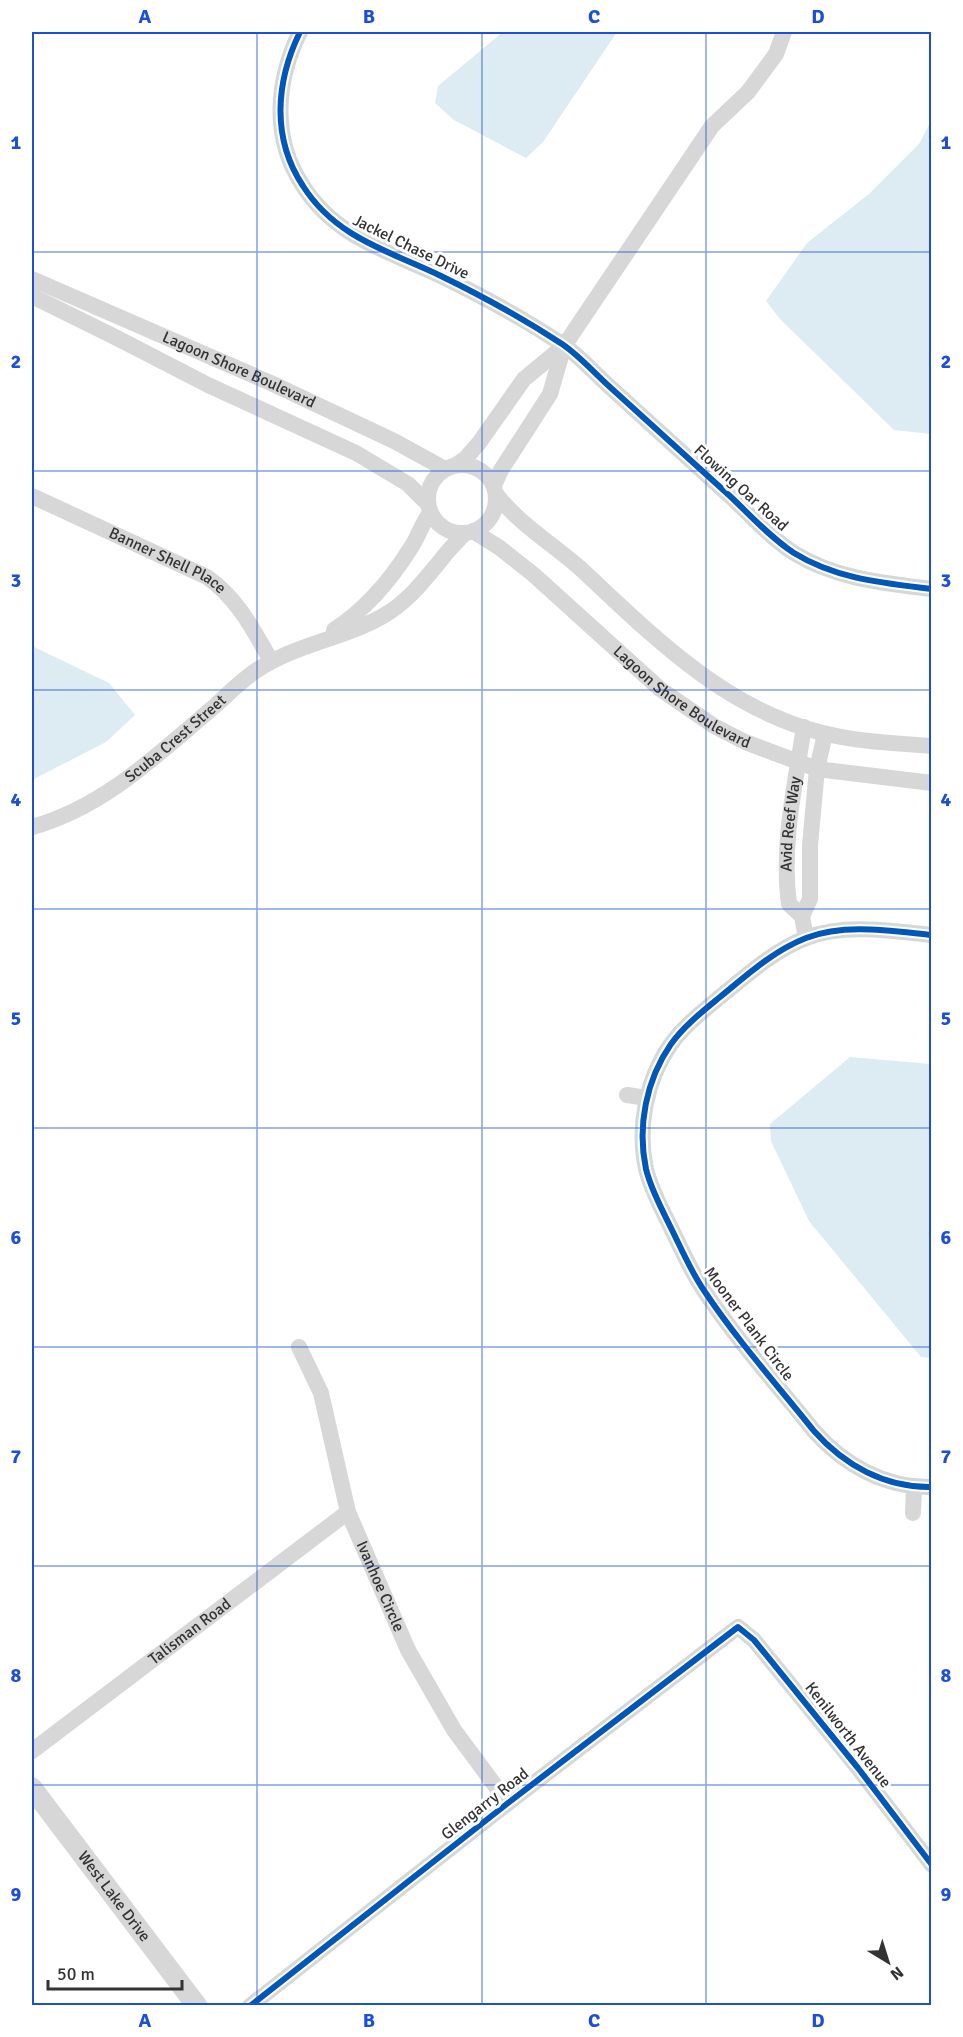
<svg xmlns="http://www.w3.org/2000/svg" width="963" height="2037" viewBox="0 0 963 2037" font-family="Signika,sans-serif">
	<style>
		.water { fill: #ddebf3 }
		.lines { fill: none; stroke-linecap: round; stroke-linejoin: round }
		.minor { stroke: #d7d7d7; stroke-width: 16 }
		.tertiary { stroke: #d7d7d7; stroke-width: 21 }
		.cycleway-casing { stroke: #fff; stroke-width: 10 }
		.cycleway { stroke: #0057b8; stroke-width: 6 }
		.grid { fill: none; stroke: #1d4ed8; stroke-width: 1.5; stroke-opacity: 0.55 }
		.labels { text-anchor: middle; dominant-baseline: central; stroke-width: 6; stroke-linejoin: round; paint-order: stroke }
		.street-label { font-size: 16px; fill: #333; stroke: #fff }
		.neatline { fill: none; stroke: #1d4ed8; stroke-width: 2 }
		.grid-label { font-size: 20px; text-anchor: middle; font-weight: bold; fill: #1d4ed8 }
	</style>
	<rect width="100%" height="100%" fill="#fff"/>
	<path class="water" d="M503,32H617L543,142L526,158L454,120L435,103L438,86Z
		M931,121V434L894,430L780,319L766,301L807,243L869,194L919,144Z
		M32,646L109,683L135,715L106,742L32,780Z
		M850,1057L931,1064V1358L921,1357L809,1221L771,1141L770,1124Z"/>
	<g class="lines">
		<g class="minor">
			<path d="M300,32C276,81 271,138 303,186C336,238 389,251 441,276C482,296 524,319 562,344C580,356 595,374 611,388C651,424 691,461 731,497C751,516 771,538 794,553C836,579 883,583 932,589"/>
			<path id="s1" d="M32,279L273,384L394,441L445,469"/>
			<path d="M32,296L115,337L208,385L356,453L408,484L427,503"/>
			<circle cx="462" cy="499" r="34"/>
			<path d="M456,465L465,459L479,443L524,379L564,346L712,126L748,92L776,54L784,32"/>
			<path d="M494,485L501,470L550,394L564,346"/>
			<path d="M496,494C519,524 553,544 581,569C653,636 724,709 823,733C858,742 895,743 932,746"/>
			<path id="s2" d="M32,496L207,577C237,598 253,629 271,661"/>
			<path id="s3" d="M473,531L500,548L534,575L660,689L714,726L745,742L817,769L932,783"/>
			<path d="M334,630C366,609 390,581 410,549C418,538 422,523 430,513"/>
			<path id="s4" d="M32,827C105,807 159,753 216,705C229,693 242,680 257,670C296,644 343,639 383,616C408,602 423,581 441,560C448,550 457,542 465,533"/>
			<path id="s5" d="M802,916L789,904C781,846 795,785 804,727"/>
			<path d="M932,935C891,931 845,923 806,938C773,951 747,975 720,997C703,1011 684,1026 671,1044C646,1080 637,1127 646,1169C651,1190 662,1209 671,1228C682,1250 691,1272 705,1292C737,1340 778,1386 814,1431C844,1465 885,1488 932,1487"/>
			<path d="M806,938L802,916L810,899V845L817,769L825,734"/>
			<path d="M627,1095L647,1098"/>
			<path id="s6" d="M299,1347L321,1393L348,1512L408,1650L454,1730L508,1803"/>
			<path d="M913,1513L914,1486"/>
			<path id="s7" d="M32,1751L348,1512"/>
			<path d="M250,2006L508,1803L738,1627L754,1640L858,1768L932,1865"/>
		</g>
		<path class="tertiary" id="s8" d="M32,1788L197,2006"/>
		<g class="cycleway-casing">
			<path id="cycleway" d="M300,32C276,81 271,138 303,186C336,238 389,251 441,276C482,296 524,319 562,344C580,356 595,374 611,388C651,424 691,461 731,497C751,516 771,538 794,553C836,579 883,583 932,589
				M932,935C891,931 845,923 806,938C773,951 747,975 720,997C703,1011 684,1026 671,1044C646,1080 637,1127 646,1169C651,1190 662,1209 671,1228C682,1250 691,1272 705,1292C737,1340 778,1386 814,1431C844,1465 885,1488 932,1487
				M250,2006L508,1803L738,1627L754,1640L858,1768L932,1865"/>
		</g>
		<use href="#cycleway" class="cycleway"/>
	</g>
	<path class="grid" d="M257,32V2006M482,32V2006M706,32V2006M32,252H932M32,471H932M32,690H932M32,909H932M32,1128H932M32,1347H932M32,1566H932M32,1785H932"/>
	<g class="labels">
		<g class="street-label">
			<text transform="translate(411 247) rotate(26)">Jackel Chase Drive</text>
			<text stroke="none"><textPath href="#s1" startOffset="226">Lagoon Shore Boulevard</textPath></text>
			<text transform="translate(741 488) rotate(42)">Flowing Oar Road</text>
			<text stroke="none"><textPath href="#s2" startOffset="150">Banner Shell Place</textPath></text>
			<text stroke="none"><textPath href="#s3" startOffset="268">Lagoon Shore Boulevard</textPath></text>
			<text stroke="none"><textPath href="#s4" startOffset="170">Scuba Crest Street</textPath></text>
			<text stroke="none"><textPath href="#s5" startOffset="98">Avid Reef Way</textPath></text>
			<text transform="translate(749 1324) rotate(53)">Mooner Plank Circle</text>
			<text stroke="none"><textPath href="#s6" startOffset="254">Ivanhoe Circle</textPath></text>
			<text stroke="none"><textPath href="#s7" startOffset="198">Talisman Road</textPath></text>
			<text transform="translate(848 1735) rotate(52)">Kenilworth Avenue</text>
			<text transform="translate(485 1804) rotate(-38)">Glengarry Road</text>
			<text stroke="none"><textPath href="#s8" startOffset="136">West Lake Drive</textPath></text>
		</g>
	</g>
	<rect width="963" height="2037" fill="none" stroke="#ffffff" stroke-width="66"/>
	<g transform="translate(888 1962) rotate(142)" stroke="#ffffff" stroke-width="4.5" paint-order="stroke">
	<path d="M0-4.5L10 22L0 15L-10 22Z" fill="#333333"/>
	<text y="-9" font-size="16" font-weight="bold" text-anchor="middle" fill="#333333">N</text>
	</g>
	<path d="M48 1980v9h134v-9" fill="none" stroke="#333333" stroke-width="3"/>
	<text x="57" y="1980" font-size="18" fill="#333333" stroke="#ffffff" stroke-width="4.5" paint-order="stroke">50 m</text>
	<rect x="33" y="33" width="897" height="1971" class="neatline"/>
	<g class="grid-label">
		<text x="145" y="23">A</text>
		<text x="369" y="23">B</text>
		<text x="594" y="23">C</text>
		<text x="818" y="23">D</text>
		<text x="16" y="149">1</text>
		<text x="946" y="149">1</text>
		<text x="16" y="368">2</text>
		<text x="946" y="368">2</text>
		<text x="16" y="587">3</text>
		<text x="946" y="587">3</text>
		<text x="16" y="806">4</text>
		<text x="946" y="806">4</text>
		<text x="16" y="1025">5</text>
		<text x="946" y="1025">5</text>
		<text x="16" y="1244">6</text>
		<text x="946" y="1244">6</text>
		<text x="16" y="1463">7</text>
		<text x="946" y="1463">7</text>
		<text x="16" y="1682">8</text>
		<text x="946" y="1682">8</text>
		<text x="16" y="1901">9</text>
		<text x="946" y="1901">9</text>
		<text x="145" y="2027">A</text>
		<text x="369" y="2027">B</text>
		<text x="594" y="2027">C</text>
		<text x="818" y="2027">D</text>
	</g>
</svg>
